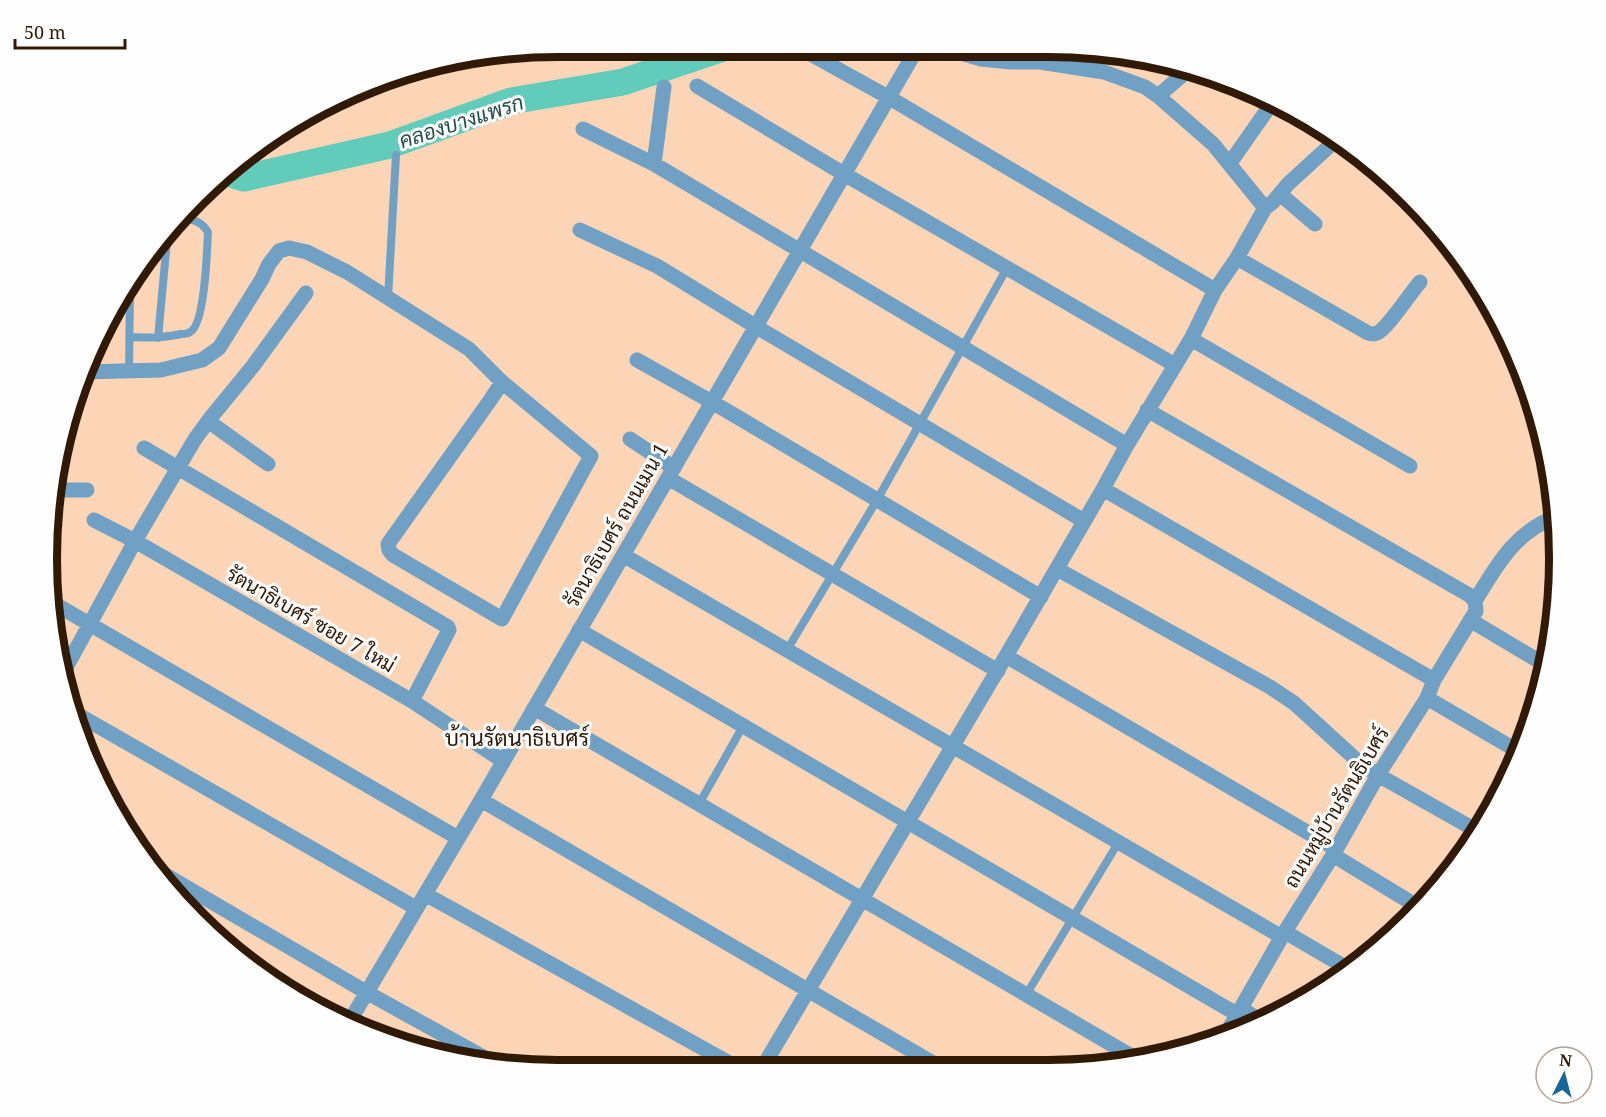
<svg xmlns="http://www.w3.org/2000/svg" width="1606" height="1117" viewBox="0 0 1606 1117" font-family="'Noto Serif',Sarabun,serif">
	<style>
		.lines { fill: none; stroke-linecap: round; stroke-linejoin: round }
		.river { stroke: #62ccba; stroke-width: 27 }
		.lane { stroke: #70a0c3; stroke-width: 8 }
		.street { stroke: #70a0c3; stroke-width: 15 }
		.labels { text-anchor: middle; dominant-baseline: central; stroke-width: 6; stroke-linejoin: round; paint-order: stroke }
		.street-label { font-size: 20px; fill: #311a05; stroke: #fefefe }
		.water-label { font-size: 21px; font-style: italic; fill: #225049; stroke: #fefefe }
		.quarter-label { font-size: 22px; fill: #311a05; stroke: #fefefe }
		.rim { fill: none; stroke: #311a05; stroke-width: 8 }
	</style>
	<rect width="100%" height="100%" fill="#fbd5b6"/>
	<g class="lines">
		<path class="river" d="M228,173L244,178L390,145L511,101L623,82L726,47"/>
		<path class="lane" d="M388,298L396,155
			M130,337C147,338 164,338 181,334C184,334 188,334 190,332C205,325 207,250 208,232C200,219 189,218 175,220
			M158,338L168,230
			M129,371L130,292
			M787,650L877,500L1007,268
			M699,804L743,726
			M1026,995L1118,843"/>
		<path class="street" d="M798,47L888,97L1215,290
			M697,86L844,174L1175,365
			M664,87L654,164L1127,445
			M1158,96L1187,71
			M583,129L654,164
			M1230,163L1272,103
			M1280,194L1315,224
			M1265,208L1273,202L1288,184L1336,140
			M580,230L657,266L755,326L1084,521
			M1237,258L1368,333C1371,334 1373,335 1377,333C1387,329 1411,292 1420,282
			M1191,339L1410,466
			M637,360L712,402L1041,597
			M83,372L161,370L202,360L219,348L262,279L269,264L279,251L289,248L307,252L347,272L469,349L502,382L491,399L388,544L389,550L393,555L502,619L591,456L502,382
			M1147,410L1469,595L1475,601
			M208,421L268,464
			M630,439L674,468
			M144,448L448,627L449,630L412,701
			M668,478L998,671
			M1103,489L1434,680
			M51,490H87
			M94,520L135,541L412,701L503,761
			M623,555L1282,937
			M1057,569L1270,687L1294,703L1361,764L1378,775L1479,832
			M1475,601C1497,565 1514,533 1555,517
			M55,604L458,838
			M1470,620L1547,666
			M579,630L1228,1009L1238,1014
			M1006,656L1336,849
			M62,675L135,541L195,439L212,416L253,366L306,293
			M1427,698L1521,753
			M534,708L1140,1061
			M75,713L416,908
			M481,800L945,1070
			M1333,855L1420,908
			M162,873L366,992L496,1064
			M425,894L742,1070
			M1285,932L1345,967
			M1241,1008L1262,1022
			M348,1024L481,800L918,47
			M1226,1034L1284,933L1333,855L1378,775L1427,698L1434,680L1476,611L1475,601
			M761,1070L1006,656L1103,489L1127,445L1191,339L1215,290L1237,258L1265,208L1213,144L1158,96L1145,87L1104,72L1040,62H1010L981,59L964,54L949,47"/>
	</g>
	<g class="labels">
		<g class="street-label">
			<text transform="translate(616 525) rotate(-60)">รัตนาธิเบศร์ ถนนเมน 1</text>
			<text transform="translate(311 619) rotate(30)">รัตนาธิเบศร์ ซอย 7 ใหม่</text>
			<text transform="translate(1336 807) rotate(-59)">ถนนหมู่บ้านรัตนธิเบศร์</text>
		</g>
		<g class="water-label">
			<text transform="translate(461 121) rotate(-18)">คลองบางแพรก</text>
		</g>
		<g class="quarter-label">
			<text x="517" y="737">บ้านรัตนาธิเบศร์</text>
		</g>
	</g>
	<path d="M0 0H1606V1117H0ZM558 57H1048A501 501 0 0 1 1549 558V559A501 501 0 0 1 1048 1060H558A501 501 0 0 1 57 559V558A501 501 0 0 1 558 57Z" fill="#fefefe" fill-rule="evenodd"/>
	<path class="rim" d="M558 57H1048A501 501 0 0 1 1549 558V559A501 501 0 0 1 1048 1060H558A501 501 0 0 1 57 559V558A501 501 0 0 1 558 57Z"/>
	<g transform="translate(1564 1075) rotate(6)"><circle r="28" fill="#fefefe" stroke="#aca39a" stroke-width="1.5"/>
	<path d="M0-4.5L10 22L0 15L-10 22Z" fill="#146899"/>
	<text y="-9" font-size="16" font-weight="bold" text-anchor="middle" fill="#311a05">N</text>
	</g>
	<path d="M15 39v9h110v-9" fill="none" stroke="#311a05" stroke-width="3"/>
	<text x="24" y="39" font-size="18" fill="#311a05" stroke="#fefefe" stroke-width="4.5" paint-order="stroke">50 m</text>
</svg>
